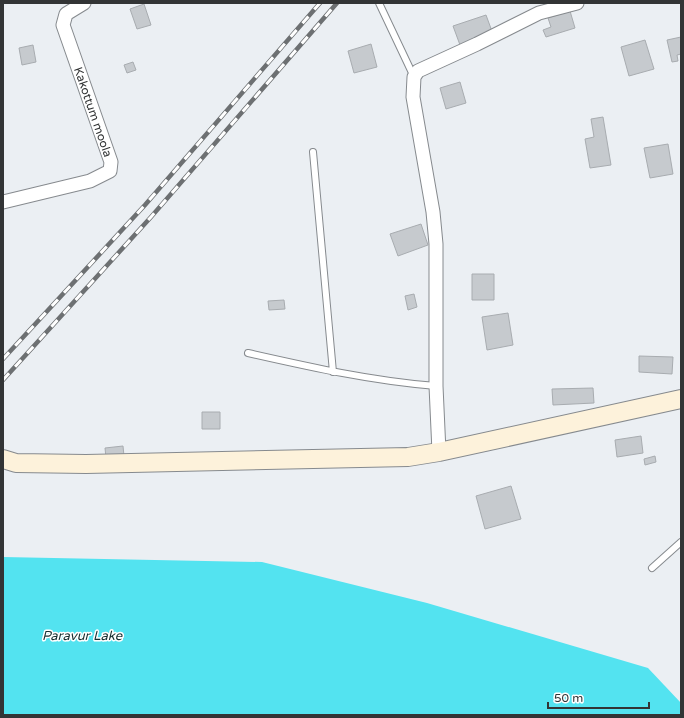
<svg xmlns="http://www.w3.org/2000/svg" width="684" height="718" viewBox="0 0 684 718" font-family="'Varela Round',sans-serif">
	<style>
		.water { fill: #53e3f0 }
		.building { fill: #c6cace; stroke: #a8acb0 }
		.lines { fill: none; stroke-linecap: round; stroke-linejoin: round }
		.lane-casing { stroke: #868a8e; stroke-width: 8 }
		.street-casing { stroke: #868a8e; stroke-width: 15 }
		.secondary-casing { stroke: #868a8e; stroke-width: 20 }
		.lane { stroke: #fff; stroke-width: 6 }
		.street { stroke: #fff; stroke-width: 13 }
		.secondary { stroke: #fdf2db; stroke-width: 18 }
		.rail-casing { stroke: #6d7072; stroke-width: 4.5 }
		.rail { stroke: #fff; stroke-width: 3; stroke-dasharray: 9; stroke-linecap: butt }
		.labels { text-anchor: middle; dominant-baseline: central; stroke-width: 3; stroke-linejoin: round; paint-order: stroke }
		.street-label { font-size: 12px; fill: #323435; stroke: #fff }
		.water-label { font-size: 13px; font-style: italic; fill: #162e30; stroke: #fff }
	</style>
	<rect width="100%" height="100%" fill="#ebeff3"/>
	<path class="water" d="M3,557L262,562L427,603L648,668L681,703V715H3Z"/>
	<path class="building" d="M144,4L151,25L137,29L130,9Z
		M570,11L575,28L546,37L543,30L551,27L548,18Z
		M486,15L493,34L460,45L453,26Z
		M681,37V54L677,55L678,61L672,62L667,40Z
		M645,40L654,69L629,76L621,47Z
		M371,44L377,67L354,73L348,51Z
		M33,45L36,62L22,65L19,48Z
		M133,62L136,70L127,73L124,65Z
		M460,82L466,103L446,109L440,88Z
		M603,117L611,165L590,168L585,139L594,137L591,119Z
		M668,144L673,174L650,178L644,148Z
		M421,224L428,245L398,256L390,234Z
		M472,274H494V300H472Z
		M414,294L417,307L408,310L405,296Z
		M284,300L285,309L269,310L268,301Z
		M508,313L513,345L487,350L482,317Z
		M639,356L673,357L672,374L639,372Z
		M593,388L594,403L553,405L552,389Z
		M202,412H220V429H202Z
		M641,436L643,453L617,457L615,440Z
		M123,446L124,456L106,458L105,448Z
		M655,456L656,462L645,465L644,459Z
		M511,486L521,519L485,529L476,496Z"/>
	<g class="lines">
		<g class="lane-casing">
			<path id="lane" d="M379,3L414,77
				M313,152L333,372
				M248,353C310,367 372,381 436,386
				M652,568L681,542"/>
		</g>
		<g class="street-casing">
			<path id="street" d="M3,202L90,181L110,171L111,162L63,25L66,14L84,3
				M439,452L436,386V244L433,212L413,97L414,77L418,71L477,44L539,13L577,3"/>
		</g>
		<g class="secondary-casing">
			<path id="secondary" d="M3,459L16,463L86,464L408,457L439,452L681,399"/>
		</g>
		<use href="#lane" class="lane"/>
		<use href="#street" class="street"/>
		<use href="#secondary" class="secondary"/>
		<g class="rail-casing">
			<path id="rail" d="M3,359L145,205L320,3
				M3,380L151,217L337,3"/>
		</g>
		<use href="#rail" class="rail"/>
	</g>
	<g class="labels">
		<g class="street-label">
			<text transform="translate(93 112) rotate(71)">Kakottum moola</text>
		</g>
		<g class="water-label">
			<text x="82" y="636">Paravur Lake</text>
		</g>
	</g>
	<rect width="684" height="718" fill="none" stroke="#323435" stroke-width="8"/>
	<path d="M548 702v6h101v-6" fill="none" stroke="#323435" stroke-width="2"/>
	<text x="554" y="702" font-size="12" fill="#323435" stroke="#ffffff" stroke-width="3" paint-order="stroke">50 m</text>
</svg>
